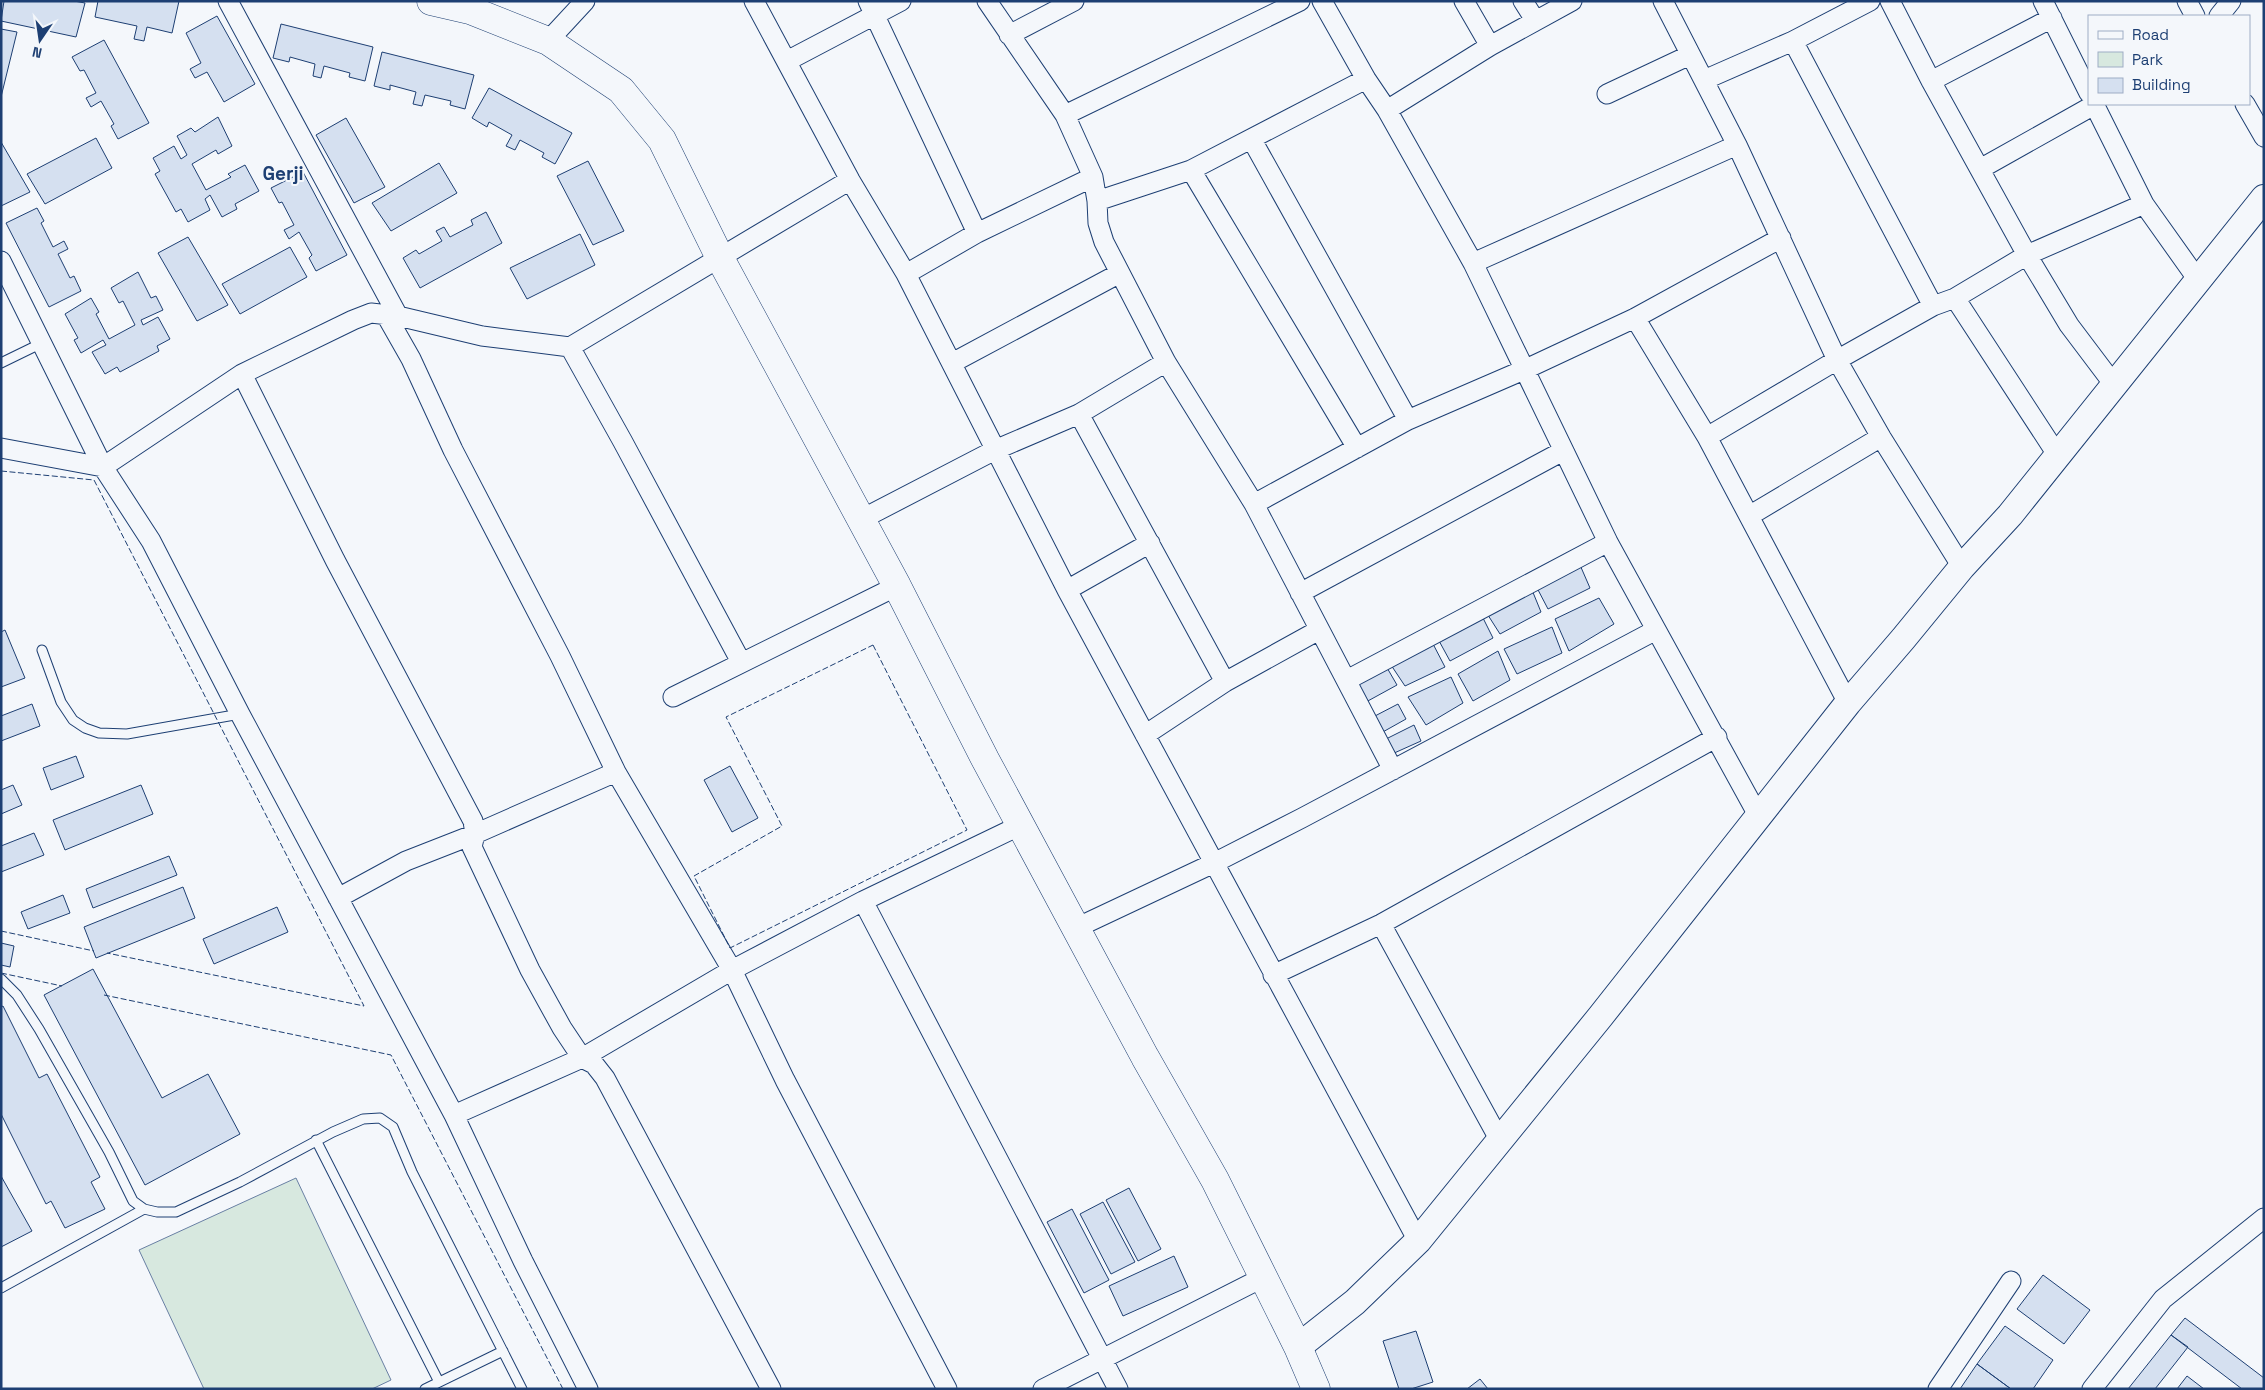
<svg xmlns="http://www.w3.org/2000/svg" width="2265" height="1390" viewBox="0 0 2265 1390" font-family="'Space Grotesk',sans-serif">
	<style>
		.green { fill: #d7e8df; stroke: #687fa3 }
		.building { fill: #d5e0f0; stroke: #1d3f73 }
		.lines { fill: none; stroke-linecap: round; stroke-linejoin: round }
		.lane-casing { stroke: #1d3f73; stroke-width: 11 }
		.street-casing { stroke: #1d3f73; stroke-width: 21 }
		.secondary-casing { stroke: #1d3f73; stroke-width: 28 }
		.primary-casing { stroke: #1d3f73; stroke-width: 29 }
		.lane { stroke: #f4f7fb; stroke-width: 9 }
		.street { stroke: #f4f7fb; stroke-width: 19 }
		.secondary { stroke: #f4f7fb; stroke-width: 26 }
		.primary { stroke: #f4f7fb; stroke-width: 28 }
		.fence { stroke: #1d3f73; stroke-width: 1; stroke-dasharray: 6 2.5; stroke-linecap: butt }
		.labels { text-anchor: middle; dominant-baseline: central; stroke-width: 4; stroke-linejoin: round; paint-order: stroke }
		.district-label { font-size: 19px; font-weight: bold; fill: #1d3f73; stroke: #f4f7fb }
	</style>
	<rect width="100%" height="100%" fill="#f4f7fb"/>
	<path class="green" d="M296,1178L391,1380L372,1389H204L139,1250Z"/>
	<path class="building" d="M4,1H74L85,3L76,37L1,21Z
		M98,1H179L172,33L147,27L144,41L134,39L137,26L95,17Z
		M217,16L255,84L224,102L207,72L195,78L190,69L201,63L186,33Z
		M281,24L373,47L365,81L349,77L350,73L324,66L321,78L313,76L315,64L290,57L289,62L273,58Z
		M1,29L17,32L1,97Z
		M104,40L149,123L118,139L111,126L114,124L101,101L91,107L86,98L96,93L84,70L80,71L72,57Z
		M382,52L474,75L465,109L450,105L451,101L425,95L422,106L413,104L416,92L390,85V90L374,86Z
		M489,88L572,133L555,164L542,157L544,153L520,140L515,150L506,146L512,135L489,122L487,127L472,118Z
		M218,117L232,146L218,154L216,150L192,164L206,190L231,177L228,174L245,165L259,191L235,204L237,209L222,217L210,195L205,199L210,210L188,222L181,209L176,212L155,174L160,171L153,158L174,146L181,159L187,155L177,136L191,128L195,132Z
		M346,118L385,187L354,203L316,135Z
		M96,138L112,168L45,204L27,174Z
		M1,142L30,192L1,206Z
		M588,161L624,231L593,245L557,176Z
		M439,163L457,193L391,231L372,203Z
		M303,172L347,255L316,271L309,258L312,255L299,232L289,239L284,230L294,225L282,202L279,203L271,188Z
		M37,208L44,221L41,223L53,247L64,241L68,249L58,254L70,278L74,276L81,291L49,307L6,223Z
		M486,212L502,243L420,288L403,258L416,250L419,254L442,241L436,231L444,227L450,237L473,225L471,220Z
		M580,234L595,265L527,299L510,268Z
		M188,237L228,305L197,321L158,253Z
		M290,247L307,277L240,314L222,284Z
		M138,272L151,298L156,296L163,310L141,320L143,325L158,317L170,339L157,346L159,351L120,372L117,367L105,374L92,352L106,345L103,340L81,353L74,340L78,338L65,314L91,298L99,312L96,314L109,339L135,325L123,301L119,303L111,288Z
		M1580,565L1590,588L1548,609L1536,586Z
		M1532,590L1541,612L1500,634L1486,612Z
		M1599,598L1614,624L1569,651L1555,619Z
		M1482,616L1493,638L1450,661L1438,639Z
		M1552,627L1562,653L1517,674L1504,649Z
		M5,630L25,678L1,687V632Z
		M1432,642L1445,667L1405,686L1389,662Z
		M1498,651L1510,680L1473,701L1458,674Z
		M1386,666L1397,685L1366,702L1354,682Z
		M1451,677L1463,703L1426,725L1408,697Z
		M32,704L40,726L1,741V716Z
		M1398,704L1406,719L1381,733L1373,717Z
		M1414,725L1421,741L1392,754L1386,739Z
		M76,756L84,777L51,790L43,768Z
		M730,766L758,818L732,832L704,780Z
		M13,785L22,805L1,814V790Z
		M141,785L153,814L65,850L53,820Z
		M34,833L44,855L1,872V846Z
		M169,856L177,875L93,908L86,889Z
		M183,887L195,918L96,958L84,927Z
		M63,895L70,913L28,929L21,912Z
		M277,907L288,932L214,964L203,939Z
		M1,943L14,946L10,967L1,965Z
		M93,969L162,1098L208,1074L240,1134L145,1185L44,995Z
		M3,1006L39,1078L47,1074L100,1177L91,1182L105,1209L65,1228L51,1201L46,1204L1,1114V1007Z
		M1,1176L32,1231L1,1247Z
		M1129,1188L1161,1249L1138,1261L1106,1200Z
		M1103,1202L1135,1262L1111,1274L1080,1214Z
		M1072,1209L1109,1280L1084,1293L1047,1222Z
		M1174,1256L1188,1287L1123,1316L1109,1286Z
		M2043,1275L2090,1310L2064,1344L2017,1309Z
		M2185,1318L2264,1378V1389H2242L2171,1335Z
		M2005,1326L2053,1360L2033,1389H2011L1977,1364Z
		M1416,1331L1433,1382L1411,1389H1399L1383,1341Z
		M2171,1335L2188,1347L2155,1389H2128Z
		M1977,1364L2011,1389H1960Z
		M2187,1376L2204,1389H2177Z
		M1480,1379L1488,1389H1467Z"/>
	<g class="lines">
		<g class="lane-casing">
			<path id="lane" d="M1,363L42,343
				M42,650L61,702L73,720L85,728L99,733L127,734L240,714
				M1,979L17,995L39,1029L109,1152L133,1201L144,1209L157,1212H176L240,1182L333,1132L363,1119L380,1118L393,1127L412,1172L522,1389
				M316,1140L439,1382
				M1,1288L144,1209
				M425,1389L503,1351"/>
		</g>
		<g class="street-casing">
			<path id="street" d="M228,1L398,316
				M754,1L850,180L906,274L1067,590L1418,1241
				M868,1L977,233
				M987,1L1065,115L1093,177L1097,201L1098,223L1104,242L1166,362L1254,504L1393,770
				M1322,1L1366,79L1387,110L1473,263L1608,542L1759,817
				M1464,1L1490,46
				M1523,1L1535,20
				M1663,1L1737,145L1837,360L1881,437L1962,567
				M1890,1L1931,81L2027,255L2069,325L2115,386
				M2043,1L2089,93
				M2187,1L2195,16
				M2219,16L2231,1
				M1009,35L1074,1
				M548,41L585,1
				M1793,41L1933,306
				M787,61L901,1
				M1704,80L1793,41L1870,1
				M1931,81L2052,18
				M1607,94L1690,55
				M2094,104L2144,204L2198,280
				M2245,104L2264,137
				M1387,110L1490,46L1572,1
				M1065,115L1300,1
				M1252,140L1408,420
				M1980,169L2094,105
				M1191,170L1357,448
				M1097,201L1191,170L1366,79
				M1,261L103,467L151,541L240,714L454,1115L523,1261L588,1389
				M1473,263L1737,145
				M906,274L977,233L1093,177
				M1955,298L2058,456
				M386,315L411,359L453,450L560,656L616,772L732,970L785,1080L947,1389
				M1635,318L1707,437L1848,703
				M570,347L623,442L741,662
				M952,363L1120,273
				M242,374L335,560L473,821L475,834L472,847L530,970L562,1028L582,1058L594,1064L605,1078L771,1389
				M1079,414L1225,682
				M1707,437L1837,360L1933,306L1955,298L2027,255L2144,204
				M1,448L103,467L242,374L353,320L371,313L398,316L482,336L570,347L850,180
				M1254,504L1408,420L1526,369L1635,318L1781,238
				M1749,516L1881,437
				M860,520L995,450L1079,414L1166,362
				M1067,590L1150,543
				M1300,593L1563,451
				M1347,680L1608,542
				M673,697L897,586
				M1145,735L1225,682L1319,630
				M338,898L406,861L475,834L616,772
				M863,901L1118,1389
				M1381,924L1499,1139
				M1076,928L1214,863L1302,818L1656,630
				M1273,975L1381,924L1717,737
				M454,1115L582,1058L732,970L863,901L1021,825
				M1043,1389L1262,1278
				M1938,1389L2011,1281
				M2092,1389L2163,1299L2264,1218"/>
		</g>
		<g class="secondary-casing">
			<path id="secondary" d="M1298,1347L1355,1302L1418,1241L1600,1017L1848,703L1903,639L1962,567L2010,515L2264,198"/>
		</g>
		<g class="primary-casing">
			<path id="primary" d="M431,1L470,10L548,41L621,90L662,140L720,258L897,586L985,759L1145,1057L1215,1180L1298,1347L1316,1389"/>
		</g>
		<use href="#lane" class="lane"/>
		<use href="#street" class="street"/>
		<use href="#secondary" class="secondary"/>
		<use href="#primary" class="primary"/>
		<path class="fence" d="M1,471L94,480L364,1006L107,953
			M873,645L967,830L730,948L694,876L782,826L726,717Z
			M1,931L94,951
			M1,973L62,986
			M104,995L391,1055L563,1389"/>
	</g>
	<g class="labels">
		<g class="district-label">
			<text x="283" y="173">Gerji</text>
		</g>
	</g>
	<rect width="2265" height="1390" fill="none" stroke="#1d3f73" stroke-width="5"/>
	<rect x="2088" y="15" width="162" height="90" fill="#f4f7fb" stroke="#9eadc5"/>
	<rect x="2098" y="31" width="25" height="8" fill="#f4f7fb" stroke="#9eadc5"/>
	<text x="2132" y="40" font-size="15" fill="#1d3f73">Road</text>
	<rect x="2098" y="52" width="25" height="15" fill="#d7e8df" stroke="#9eadc5"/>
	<text x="2132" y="65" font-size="15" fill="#1d3f73">Park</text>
	<rect x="2098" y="78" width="25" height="15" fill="#d5e0f0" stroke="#9eadc5"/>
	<text x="2132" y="90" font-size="15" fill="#1d3f73">Building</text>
	<g transform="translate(40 40) rotate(193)" stroke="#f4f7fb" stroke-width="4" paint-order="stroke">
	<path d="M0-4L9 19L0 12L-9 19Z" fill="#1d3f73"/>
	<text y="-8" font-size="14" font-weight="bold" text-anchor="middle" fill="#1d3f73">N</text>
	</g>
</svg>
